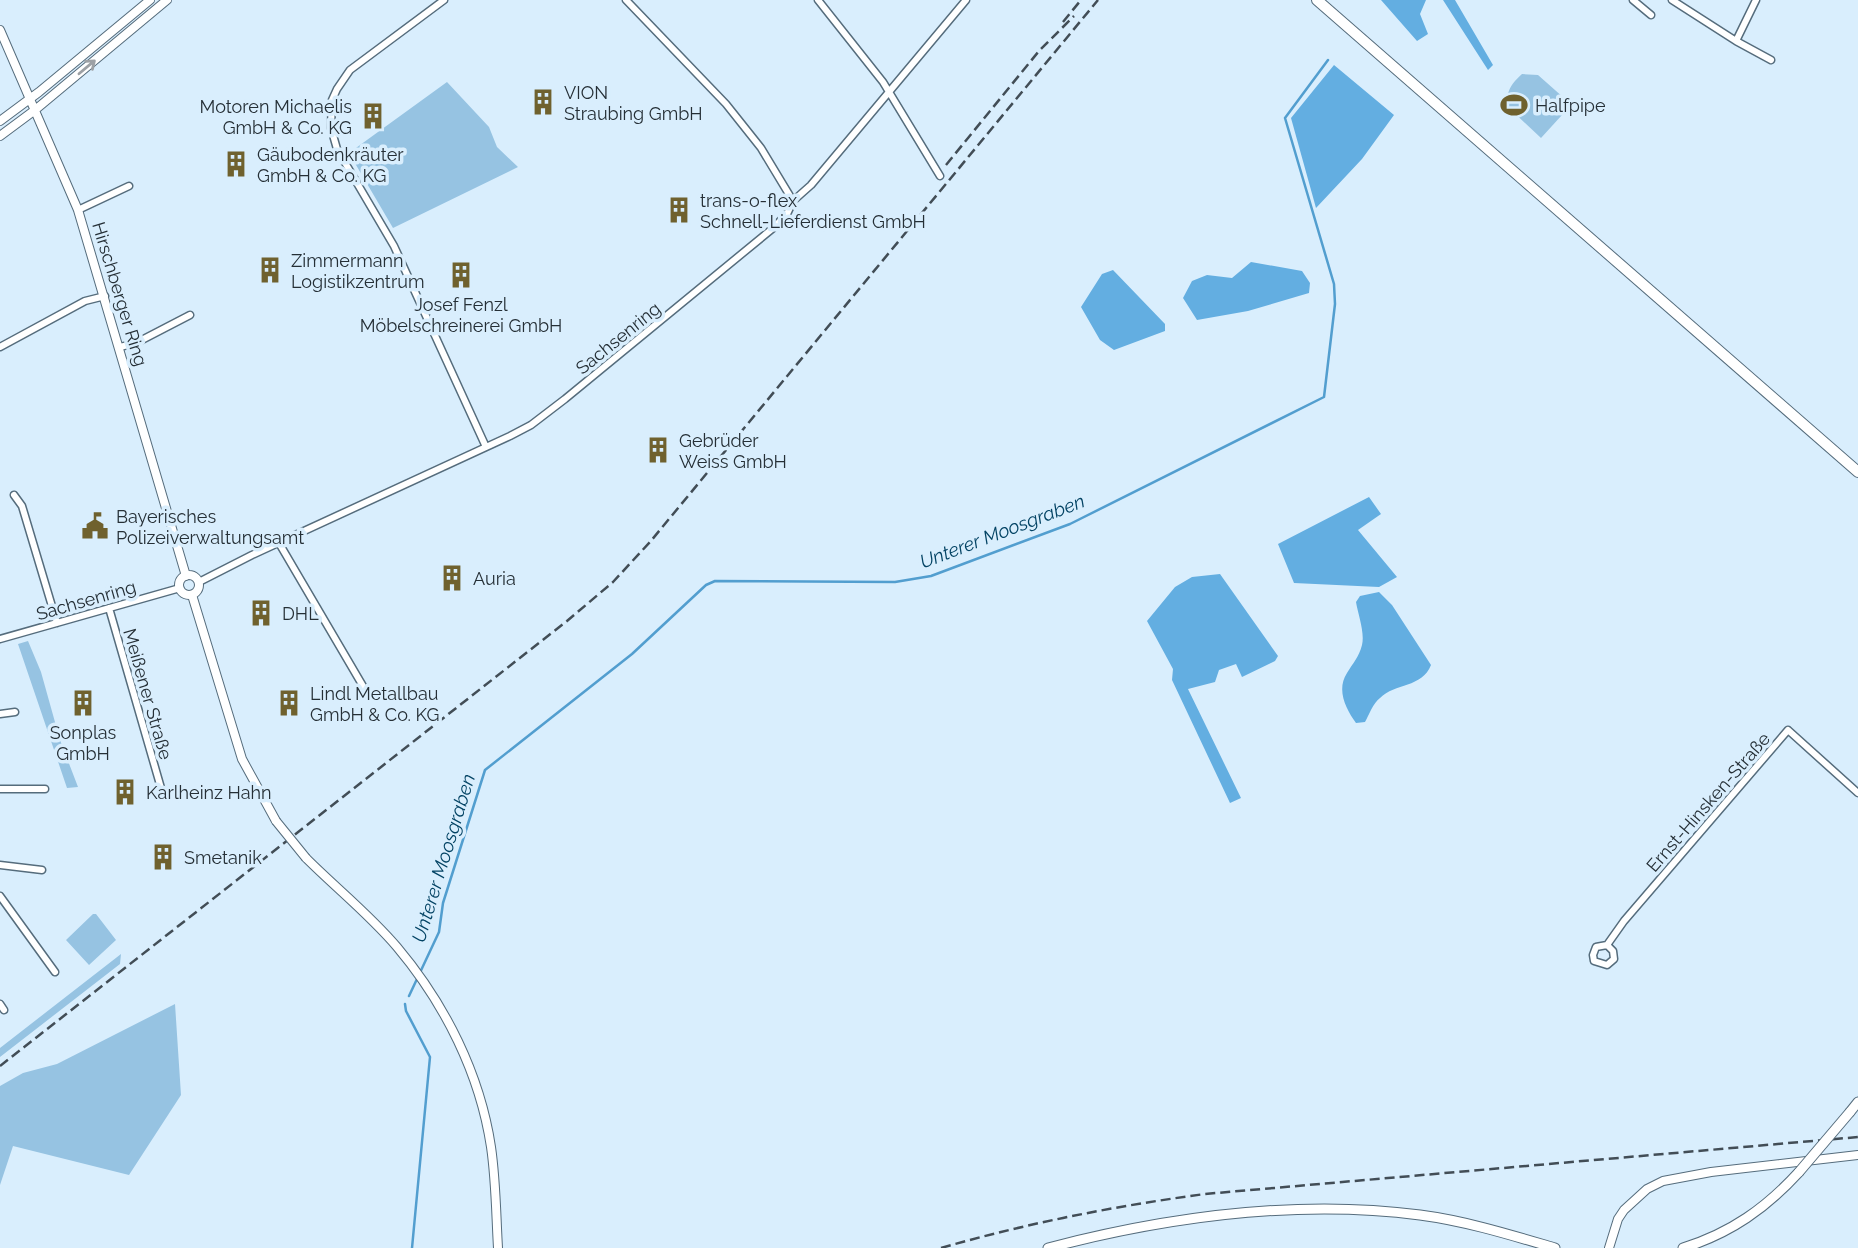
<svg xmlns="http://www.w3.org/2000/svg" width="1858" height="1248" viewBox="0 0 1858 1248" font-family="Raleway,sans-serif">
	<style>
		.green { fill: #96c3e2 }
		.forest { fill: #63aee1 }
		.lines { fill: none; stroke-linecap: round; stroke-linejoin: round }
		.stream { stroke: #529ecf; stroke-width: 2.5 }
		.minor-casing { stroke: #556c7c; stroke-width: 9 }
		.tertiary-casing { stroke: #556c7c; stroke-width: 10 }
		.secondary-casing { stroke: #556c7c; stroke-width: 11 }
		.trunk-casing { stroke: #556c7c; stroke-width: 12 }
		.minor { stroke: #fff; stroke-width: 6 }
		.tertiary { stroke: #fff; stroke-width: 8 }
		.secondary { stroke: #fff; stroke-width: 9 }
		.trunk { stroke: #fff; stroke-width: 10 }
		.rail { stroke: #424d56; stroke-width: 2.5; stroke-dasharray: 10 5; stroke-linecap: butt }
		.tertiary-bridge-casing { stroke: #556c7c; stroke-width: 10; stroke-linecap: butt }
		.secondary-bridge-casing { stroke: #556c7c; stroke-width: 11; stroke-linecap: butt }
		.tertiary-bridge { stroke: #fff; stroke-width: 8 }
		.secondary-bridge { stroke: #fff; stroke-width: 9 }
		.oneway { stroke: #9da1a5 }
		.labels { text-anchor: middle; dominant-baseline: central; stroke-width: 7; stroke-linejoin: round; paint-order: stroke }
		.poi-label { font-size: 18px; fill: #252f36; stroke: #d9eefd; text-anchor: start }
		.street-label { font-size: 18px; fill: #252f36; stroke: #d9eefd }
		.water-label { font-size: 19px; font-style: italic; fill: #034364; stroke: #d9eefd }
	</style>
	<rect width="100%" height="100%" fill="#d9eefd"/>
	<path class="green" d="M1522,74L1538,75L1564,98L1562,115L1541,138L1507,106C1507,91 1510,85 1522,74Z
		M447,82L489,127L497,147L518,167L393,228L349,153Z
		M28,641L41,672L60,740L78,787L67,788L18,644Z
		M93,914H96L116,940L89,965L66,940Z
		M121,954L120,964L0,1057V1048Z
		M175,1004L181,1095L129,1175L13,1146L0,1185V1086L23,1073L57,1064Z"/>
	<path class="forest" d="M1381,0H1426L1420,14L1428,34L1417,41Z
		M1443,0H1455L1493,65L1488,70Z
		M1334,65L1394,115L1362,159L1316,208L1291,118Z
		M1251,262L1302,271L1310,283L1309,293L1248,311L1197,320L1183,298L1192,281L1207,275L1232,278Z
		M1113,270L1165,324V331L1114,350L1100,340L1081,307L1102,274Z
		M1369,497L1381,514L1358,530L1397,577L1379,587L1294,583L1278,544Z
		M1220,574L1278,656L1275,661L1242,677L1236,664L1219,670L1215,682L1188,689L1241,798L1230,803L1172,680L1173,669L1147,621L1175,587L1192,577Z
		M1379,592L1392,605L1431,665C1422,688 1395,683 1380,698C1373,703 1369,715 1365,722L1356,723C1346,709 1336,690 1347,673C1353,663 1359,657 1362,645C1365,633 1358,614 1356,602L1360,596Z"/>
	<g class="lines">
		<path class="stream" d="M409,996L439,932L443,903L485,770L632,654L706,585L715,581L895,582L931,576L1070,524L1324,397L1335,304L1334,284L1285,118L1328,60
			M405,1004L406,1011L430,1057L412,1248"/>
		<g class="minor-casing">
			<path id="minor" d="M444,0L350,70L337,89L332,100L331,128L337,149L394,246L486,447
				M626,0L726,104L761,148L793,201
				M818,0L883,82L940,176
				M1633,0L1651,15
				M1672,0L1736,41L1771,60
				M1736,41L1756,0
				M78,210L129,186
				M0,347L85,301L105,296
				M120,347L136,343L190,315
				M14,495L22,506L57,623
				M279,543L367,693
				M199,582L252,555L510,436L531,425L565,399L772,229L787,214L793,201L811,185L966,0
				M109,608L161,788
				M0,639L180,588
				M0,714L15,712
				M0,789H45
				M0,865L42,870
				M0,896L55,972
				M1607,945L1613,951L1614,959L1607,965L1594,961L1593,955L1596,947L1607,945L1624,921L1788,730L1858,793
				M0,1004L4,1010"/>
		</g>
		<g class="tertiary-casing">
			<path id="tertiary" d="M0,30L78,210L186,576
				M0,121L39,92L150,0
				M0,136L35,110L167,0
				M179 585a10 10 0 1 1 20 0a10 10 0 1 1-20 0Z
				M192,595L242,759L276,821
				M306,858C336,888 370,915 397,947C445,1004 480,1074 491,1147C496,1181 496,1214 498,1248
				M1609,1248L1618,1219L1624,1210L1647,1189L1663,1181L1711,1172L1858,1155"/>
		</g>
		<g class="secondary-casing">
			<path id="secondary" d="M1850,1112L1858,1102
				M1048,1248C1167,1217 1297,1199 1420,1215C1466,1221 1511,1235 1555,1248
				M1683,1248C1731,1233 1766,1208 1799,1172"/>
		</g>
		<g class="trunk-casing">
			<path id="trunk" d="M1317,0L1858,472"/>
		</g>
		<use href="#minor" class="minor"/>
		<use href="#tertiary" class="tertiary"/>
		<use href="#secondary" class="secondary"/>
		<use href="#trunk" class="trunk"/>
		<path class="rail" d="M1063,22L1081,0
			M946,165L1039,51L1074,16
			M0,1066L567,621L613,582L650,542L1098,0
			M941,1248C1028,1223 1115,1206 1205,1194L1858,1137"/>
		<g class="tertiary-bridge-casing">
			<path id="tertiary-bridge" d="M276,821L306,858"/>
		</g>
		<g class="secondary-bridge-casing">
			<path id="secondary-bridge" d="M1799,1172L1850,1112"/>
		</g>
		<use href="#tertiary-bridge" class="tertiary-bridge"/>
		<use href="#secondary-bridge" class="secondary-bridge"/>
	</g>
	<defs><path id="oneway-shaft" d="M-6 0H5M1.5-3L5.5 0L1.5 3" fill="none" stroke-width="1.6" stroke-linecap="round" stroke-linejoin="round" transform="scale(1.75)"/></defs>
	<use class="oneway" href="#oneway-shaft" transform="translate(87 67) rotate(-40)"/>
	<defs>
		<g id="building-bare" transform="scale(2.1)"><path d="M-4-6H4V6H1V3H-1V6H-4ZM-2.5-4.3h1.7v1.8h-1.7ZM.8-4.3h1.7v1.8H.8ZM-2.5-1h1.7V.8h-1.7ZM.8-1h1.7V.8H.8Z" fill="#6f612e" stroke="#d9eefd" stroke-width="2.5" paint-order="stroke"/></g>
		<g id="stadium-bare" transform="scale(2.1)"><path d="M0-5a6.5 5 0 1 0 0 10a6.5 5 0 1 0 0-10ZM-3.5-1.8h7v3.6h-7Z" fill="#6f612e" stroke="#d9eefd" stroke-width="2.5" paint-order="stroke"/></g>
		<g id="civic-bare" transform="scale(2.1)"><path d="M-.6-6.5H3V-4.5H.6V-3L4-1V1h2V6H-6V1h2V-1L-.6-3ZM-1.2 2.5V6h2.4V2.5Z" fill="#6f612e" stroke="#d9eefd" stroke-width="2.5" paint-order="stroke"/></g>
	</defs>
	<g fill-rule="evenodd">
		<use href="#building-bare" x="543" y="102"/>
		<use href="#stadium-bare" x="1514" y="105"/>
		<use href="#building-bare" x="373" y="116"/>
		<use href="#building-bare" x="236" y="164"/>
		<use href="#building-bare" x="679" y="210"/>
		<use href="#building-bare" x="270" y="270"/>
		<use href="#building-bare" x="461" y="275"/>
		<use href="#building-bare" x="658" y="450"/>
		<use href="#civic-bare" x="95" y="526"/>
		<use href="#building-bare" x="452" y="578"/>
		<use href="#building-bare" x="261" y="613"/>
		<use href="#building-bare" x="83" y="703"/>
		<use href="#building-bare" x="289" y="703"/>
		<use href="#building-bare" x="125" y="792"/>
		<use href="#building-bare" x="163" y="857"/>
	</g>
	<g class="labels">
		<g class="poi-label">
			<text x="564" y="92">VION<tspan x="564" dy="21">Straubing GmbH</tspan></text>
			<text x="1535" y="105">Halfpipe</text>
			<text x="352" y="106" text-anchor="end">Motoren Michaelis<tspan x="352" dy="21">GmbH &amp; Co. KG</tspan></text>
			<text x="257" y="154">Gäubodenkräuter<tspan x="257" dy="21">GmbH &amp; Co. KG</tspan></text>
			<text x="700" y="200">trans-o-flex<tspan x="700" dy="21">Schnell-Lieferdienst GmbH</tspan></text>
			<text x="291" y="260">Zimmermann<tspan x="291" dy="21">Logistikzentrum</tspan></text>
			<text x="461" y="304" text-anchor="middle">Josef Fenzl<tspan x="461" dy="21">Möbelschreinerei GmbH</tspan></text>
			<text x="679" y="440">Gebrüder<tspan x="679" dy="21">Weiss GmbH</tspan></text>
			<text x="116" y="516">Bayerisches<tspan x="116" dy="21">Polizeiverwaltungsamt</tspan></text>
			<text x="473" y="578">Auria</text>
			<text x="282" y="613">DHL</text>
			<text x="310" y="693">Lindl Metallbau<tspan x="310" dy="21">GmbH &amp; Co. KG</tspan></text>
			<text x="83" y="732" text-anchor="middle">Sonplas<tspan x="83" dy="21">GmbH</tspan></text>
			<text x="146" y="792">Karlheinz Hahn</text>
			<text x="184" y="857">Smetanik</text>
		</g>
		<g class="street-label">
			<text transform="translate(120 294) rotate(73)">Hirschberger Ring</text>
			<text transform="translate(618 338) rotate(-39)">Sachsenring</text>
			<text transform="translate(86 600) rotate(-16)">Sachsenring</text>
			<text transform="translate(148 694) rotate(74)">Meißener Straße</text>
			<text transform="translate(1708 802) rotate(-49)">Ernst-Hinsken-Straße</text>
		</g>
		<g class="water-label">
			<text transform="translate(1002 531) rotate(-21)">Unterer Moosgraben</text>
			<text transform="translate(443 858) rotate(-73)">Unterer Moosgraben</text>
		</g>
	</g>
</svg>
